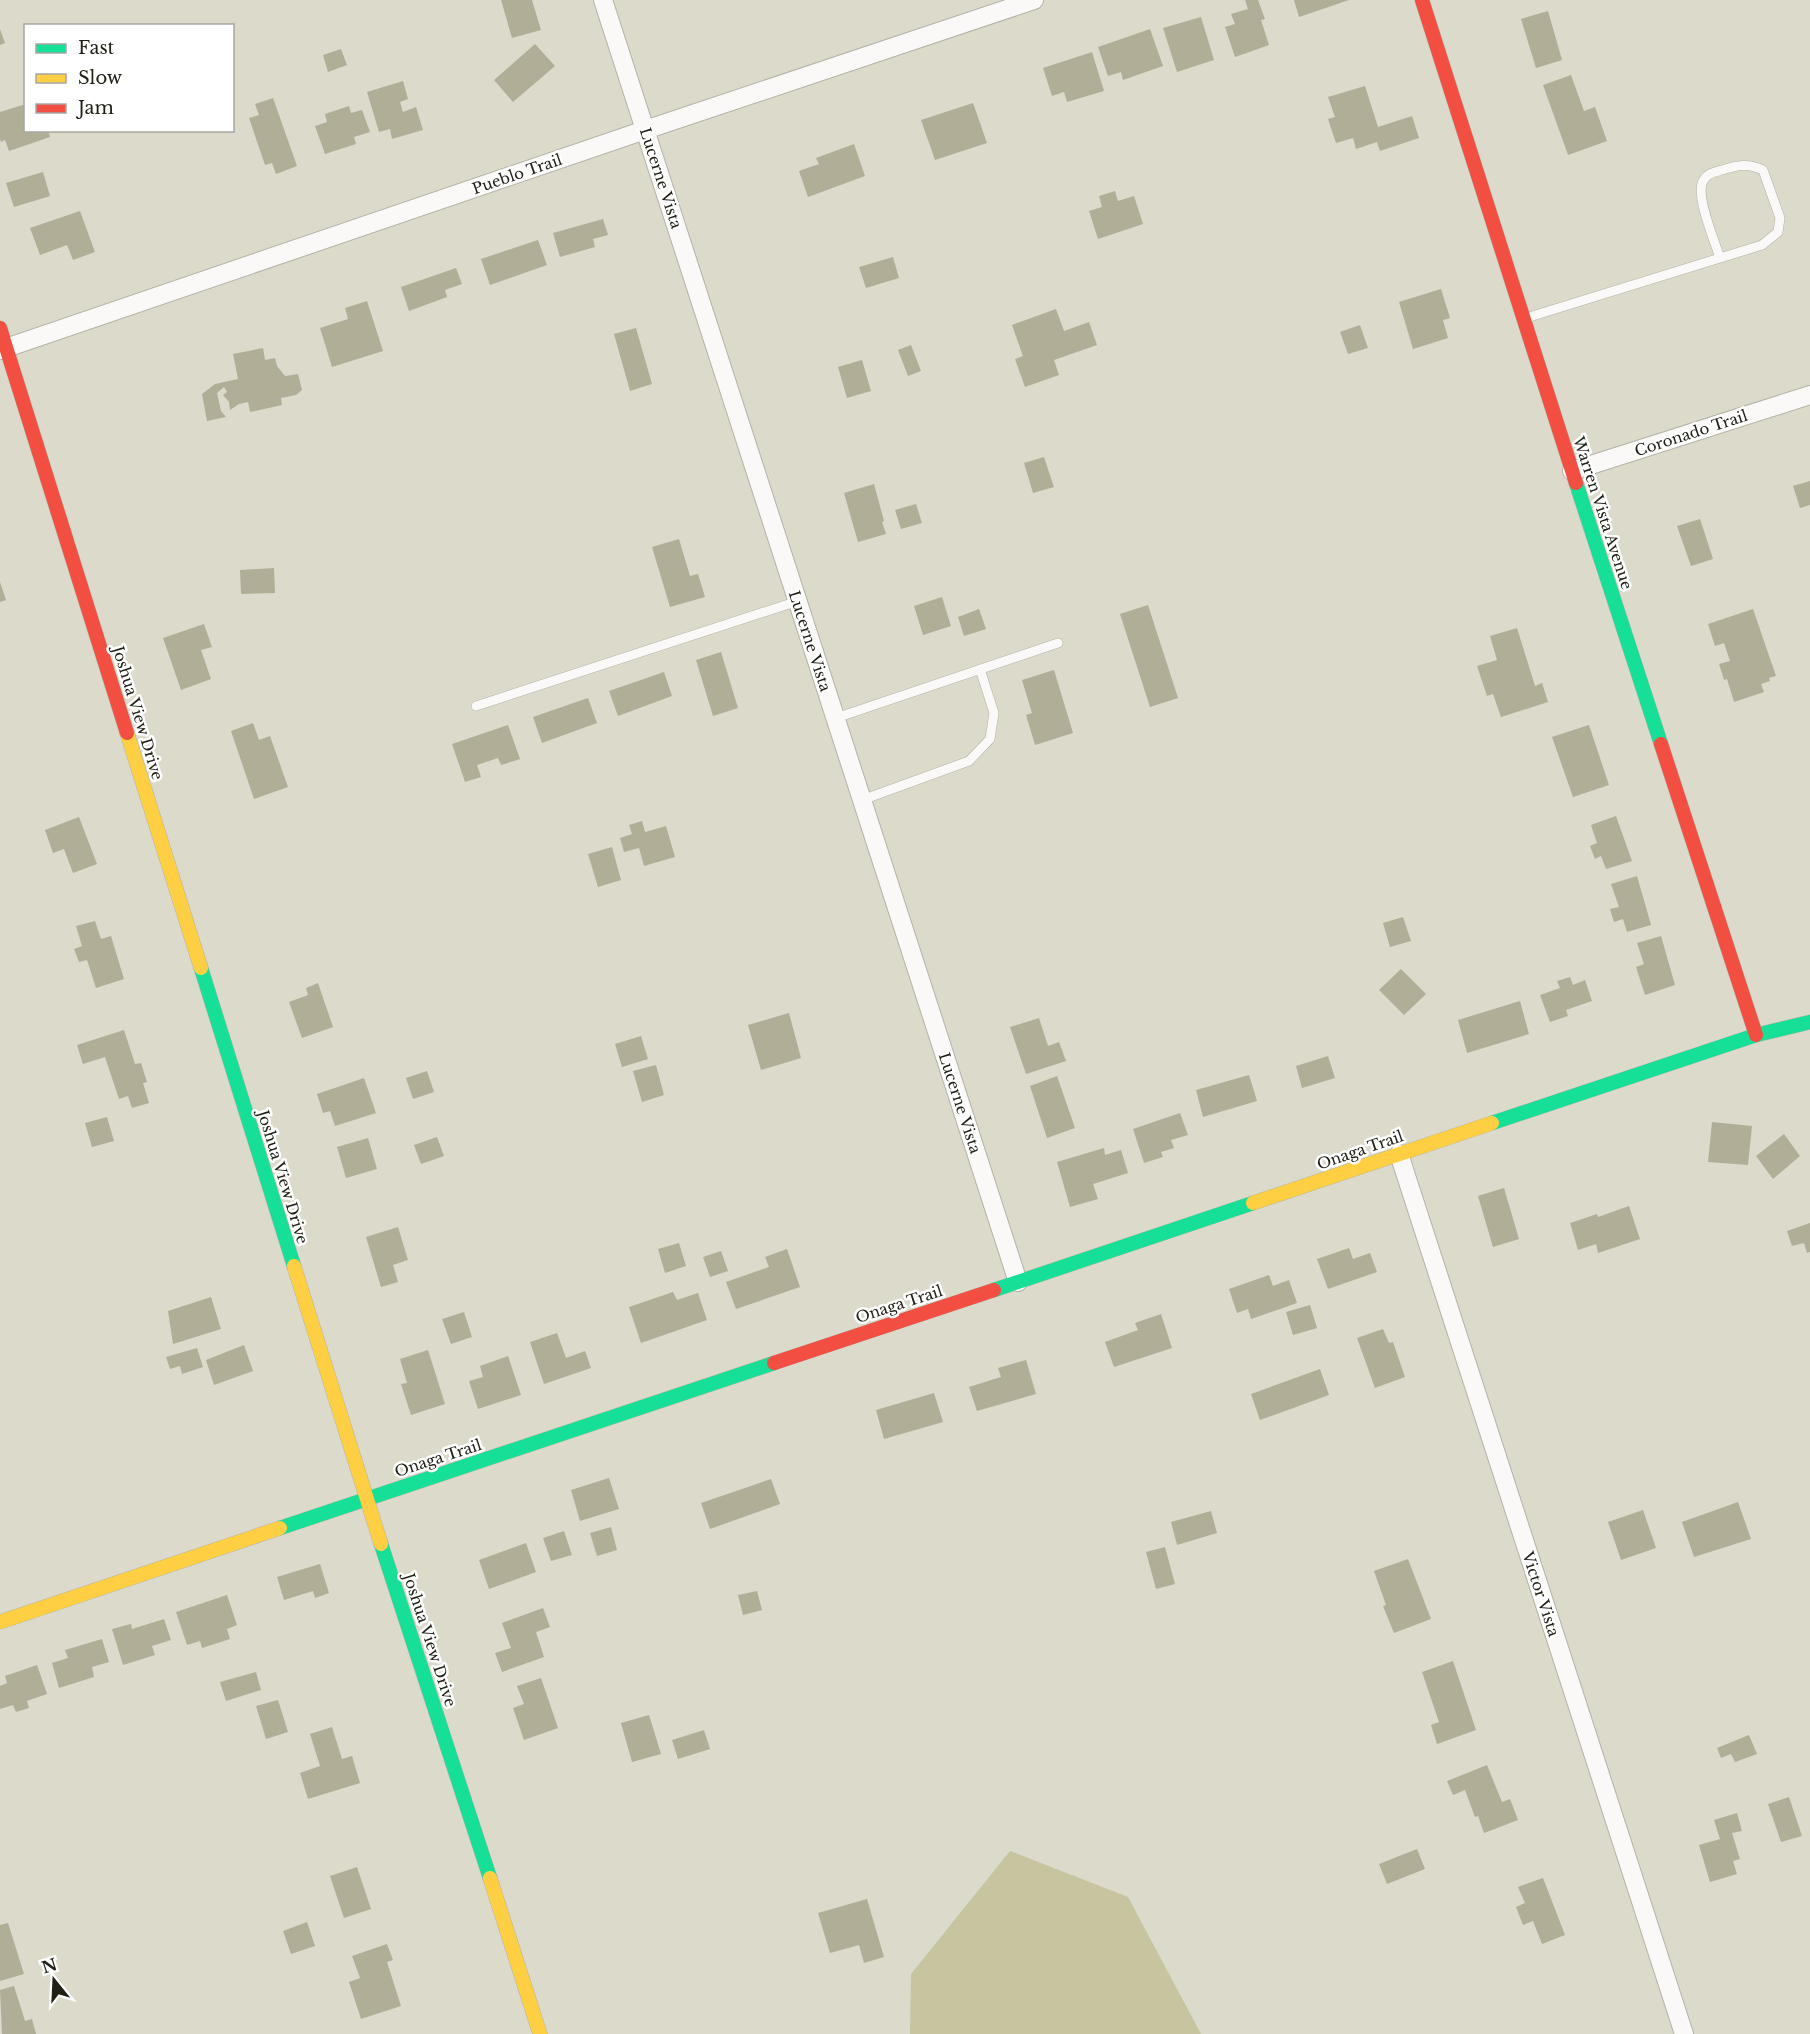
<svg xmlns="http://www.w3.org/2000/svg" width="1810" height="2034" viewBox="0 0 1810 2034" font-family="'Libre Baskerville',serif">
	<style>
		.green { fill: #c6c59f }
		.building { fill: #b0ae96 }
		.lines { fill: none; stroke-linecap: round; stroke-linejoin: round }
		.lane-casing { stroke: #b3b3a7; stroke-width: 10 }
		.street-casing { stroke: #b3b3a7; stroke-width: 20 }
		.fast-casing { stroke: #b3b3a7; stroke-width: 15 }
		.slow-casing { stroke: #b3b3a7; stroke-width: 15 }
		.jam-casing { stroke: #b3b3a7; stroke-width: 15 }
		.lane { stroke: #faf9f7; stroke-width: 9 }
		.street { stroke: #faf9f7; stroke-width: 18 }
		.fast { stroke: #16e098; stroke-width: 14 }
		.slow { stroke: #ffcf43; stroke-width: 14 }
		.jam { stroke: #f24e42; stroke-width: 14 }
		.labels { text-anchor: middle; dominant-baseline: central; stroke-width: 5; stroke-linejoin: round; paint-order: stroke }
		.street-label { font-size: 15px; fill: #202016; stroke: #fff }
	</style>
	<rect width="100%" height="100%" fill="#dbdacb"/>
	<path class="green" d="M1010,1851L1128,1897L1201,2034H910L911,1974Z"/>
	<path class="building" d="M501,0H532L541,30L512,38Z
		M1245,0H1258L1265,19L1261,20L1269,45L1235,57L1225,27L1235,24L1231,14L1248,9Z
		M1294,0H1349L1299,17Z
		M1548,11L1562,60L1536,68L1521,19Z
		M1201,17L1214,60L1177,72L1163,28Z
		M0,29L5,43L0,45Z
		M1150,29L1163,66L1123,80L1121,72L1108,76L1098,47Z
		M535,44L555,66L513,102L494,80Z
		M341,49L347,65L328,72L323,55Z
		M1092,52L1104,91L1067,102L1064,92L1052,96L1043,68Z
		M1571,75L1584,111L1595,107L1607,141L1568,155L1543,85Z
		M403,81L408,99L400,102L403,112L416,107L423,130L392,139L390,129L379,132L367,92Z
		M1365,86L1378,127L1412,116L1419,138L1380,151L1377,142L1356,149L1353,138L1336,143L1328,119L1335,117L1328,97Z
		M273,98L297,166L276,174L272,163L265,165L249,118L259,115L255,104Z
		M973,103L987,143L935,160L921,120Z
		M26,104V130H48L50,137L9,151L5,140L1,142L0,139V112Z
		M349,106L351,113L362,110L370,132L354,137L356,144L325,154L315,126L327,122L325,114Z
		M854,144L865,176L808,197L799,171L819,164L816,158Z
		M43,172L50,196L14,207L6,183Z
		M1115,191L1118,201L1134,196L1143,224L1098,239L1089,211L1102,207L1099,196Z
		M80,211L95,252L73,260L67,245L40,255L30,228Z
		M603,219L608,235L593,239L595,247L560,257L553,233Z
		M538,240L547,265L490,285L481,259Z
		M893,257L899,278L866,288L859,267Z
		M456,268L462,284L445,290L447,297L409,311L401,287Z
		M1441,289L1450,318L1443,320L1448,338L1413,349L1399,302Z
		M367,301L383,351L332,367L320,328L348,319L345,308Z
		M1056,309L1064,331L1089,322L1097,345L1054,360L1059,375L1025,387L1015,359L1023,356L1012,325Z
		M1360,325L1368,348L1348,354L1340,332Z
		M636,328L652,384L630,391L614,334Z
		M911,345L921,371L908,376L898,350Z
		M263,348L265,360L275,358L277,366L285,376L298,374L302,390L296,395L281,398L282,405L250,412L248,402L239,404L230,410L229,402L223,395L227,392L224,387L217,393L221,411L226,417L207,421L202,394L215,384L238,379L233,354Z
		M862,360L871,391L847,398L838,367Z
		M1044,457L1054,487L1033,493L1024,463Z
		M1810,481V505L1800,508L1793,486Z
		M874,484L884,521L882,522L886,534L858,542L844,493Z
		M916,504L922,523L901,529L895,510Z
		M1700,519L1713,559L1691,566L1677,526Z
		M679,539L690,576L698,574L705,597L670,607L652,547Z
		M274,568L275,593L241,594L240,570Z
		M0,582L6,600L0,602Z
		M942,597L951,626L923,635L914,606Z
		M1148,605L1178,698L1150,707L1120,614Z
		M979,609L986,629L964,636L958,617Z
		M1753,609L1776,676L1769,678L1770,681L1761,684L1764,692L1734,702L1727,679L1724,680L1719,664L1730,661L1724,643L1715,646L1708,624Z
		M204,624L212,647L201,650L211,679L181,690L163,638Z
		M1517,628L1535,686L1542,683L1548,702L1501,717L1493,694L1487,696L1477,666L1497,660L1490,636Z
		M721,652L738,708L713,716L696,660Z
		M1054,670L1073,733L1035,745L1026,715L1032,713L1022,680Z
		M664,672L672,696L618,716L609,691Z
		M588,698L597,723L542,743L533,717Z
		M253,723L259,740L270,736L288,787L254,799L231,731Z
		M508,725L520,759L501,765L498,758L477,765L481,777L465,782L452,744Z
		M1589,725L1609,785L1573,797L1552,737Z
		M1616,816L1632,861L1606,869L1601,856L1595,859L1590,846L1597,843L1591,825Z
		M79,817L97,864L73,873L64,849L53,853L45,830Z
		M642,821L645,832L666,826L675,857L644,866L639,848L624,852L620,838L632,834L629,825Z
		M612,847L621,880L598,887L588,854Z
		M1637,876L1651,925L1627,932L1623,919L1614,922L1610,909L1619,907L1611,884Z
		M1403,917L1411,941L1390,947L1383,923Z
		M95,921L101,939L111,936L124,979L96,988L87,960L79,962L74,949L82,946L76,926Z
		M1661,936L1675,985L1645,995L1636,967L1644,964L1637,943Z
		M1401,969L1426,994L1404,1015L1379,990Z
		M1570,977L1573,985L1585,980L1592,1001L1566,1010L1568,1016L1550,1022L1540,995L1560,988L1557,981Z
		M318,983L333,1027L302,1038L289,1002L308,995L306,988Z
		M1520,1001L1529,1034L1467,1053L1458,1020Z
		M789,1013L801,1058L761,1070L748,1025Z
		M1039,1018L1048,1046L1059,1042L1066,1061L1026,1074L1010,1027Z
		M124,1030L135,1064L141,1063L147,1082L143,1083L149,1103L132,1108L128,1096L119,1099L105,1057L83,1064L77,1045Z
		M641,1036L648,1059L622,1067L615,1044Z
		M1328,1056L1335,1078L1302,1088L1296,1066Z
		M656,1065L664,1095L642,1102L633,1071Z
		M427,1071L434,1092L413,1099L406,1078Z
		M1249,1075L1257,1101L1203,1117L1196,1090Z
		M1057,1076L1075,1128L1047,1138L1030,1086Z
		M364,1078L376,1113L335,1126L330,1111L323,1113L317,1094Z
		M1180,1113L1188,1135L1171,1140L1174,1148L1161,1152L1163,1157L1144,1163L1133,1129Z
		M107,1117L114,1141L92,1147L85,1123Z
		M1712,1122L1752,1126L1748,1165L1708,1162Z
		M1784,1134L1800,1156L1773,1179L1756,1156Z
		M437,1137L444,1156L421,1164L414,1145Z
		M368,1138L377,1169L346,1178L337,1147Z
		M1104,1148L1105,1155L1121,1150L1128,1173L1093,1184L1098,1199L1070,1207L1057,1162Z
		M1504,1188L1519,1239L1493,1247L1478,1196Z
		M1629,1206L1640,1239L1598,1253L1596,1244L1578,1250L1570,1223L1597,1214L1598,1217Z
		M1810,1223V1252L1807,1253L1804,1243L1792,1246L1787,1231Z
		M398,1227L408,1260L393,1265L398,1282L381,1287L366,1237Z
		M679,1243L686,1266L665,1273L658,1249Z
		M1349,1248L1353,1259L1370,1253L1377,1272L1328,1289L1317,1259Z
		M787,1249L800,1287L736,1309L726,1282L769,1267L765,1257Z
		M721,1251L728,1271L710,1277L703,1257Z
		M1269,1275L1273,1286L1289,1280L1297,1303L1251,1319L1248,1309L1237,1313L1229,1289Z
		M673,1292L677,1300L698,1293L707,1320L641,1343L629,1307Z
		M211,1297L221,1329L173,1344L168,1311Z
		M1310,1305L1317,1328L1293,1335L1286,1312Z
		M464,1312L472,1337L451,1344L442,1319Z
		M1161,1314L1172,1348L1114,1367L1105,1342L1138,1330L1135,1323Z
		M1383,1329L1389,1343L1393,1342L1405,1377L1375,1388L1357,1338Z
		M557,1333L566,1358L585,1351L591,1368L544,1384L530,1342Z
		M244,1345L253,1371L214,1385L206,1360Z
		M197,1348L203,1367L182,1374L180,1366L170,1369L166,1357Z
		M428,1350L445,1404L411,1415L401,1384L407,1383L400,1359Z
		M508,1356L521,1395L478,1409L469,1381L483,1377L480,1366Z
		M1026,1360L1036,1394L977,1411L969,1387L1001,1377L998,1368Z
		M1320,1369L1329,1395L1260,1420L1251,1394Z
		M934,1393L943,1422L884,1439L876,1410Z
		M609,1478L619,1509L580,1521L571,1490Z
		M771,1479L780,1504L710,1529L701,1503Z
		M1738,1502L1751,1539L1694,1557L1682,1522Z
		M1643,1510L1656,1548L1621,1560L1608,1522Z
		M1211,1511L1217,1533L1177,1545L1171,1522Z
		M611,1527L617,1550L597,1556L590,1533Z
		M564,1531L572,1555L551,1561L543,1538Z
		M526,1543L536,1572L489,1589L479,1560Z
		M1165,1547L1175,1584L1156,1589L1146,1552Z
		M1408,1559L1431,1619L1394,1633L1383,1606L1386,1605L1374,1571Z
		M320,1564L329,1593L315,1598L313,1591L284,1600L277,1577Z
		M757,1591L762,1610L743,1615L738,1595Z
		M227,1595L237,1625L227,1629L230,1639L202,1648L200,1641L187,1645L176,1612Z
		M543,1608L550,1627L536,1632L544,1657L502,1672L495,1653L511,1648L502,1623Z
		M164,1619L171,1640L152,1646L155,1655L123,1665L112,1629L131,1624L132,1629Z
		M102,1639L109,1662L92,1667L94,1677L59,1688L52,1663L68,1658L65,1650Z
		M1453,1661L1476,1730L1437,1744L1431,1725L1439,1722L1422,1672Z
		M37,1665L47,1694L27,1701L29,1708L16,1712L13,1705L0,1709V1686L7,1683L5,1676Z
		M256,1672L261,1690L226,1701L220,1682Z
		M541,1678L558,1728L524,1740L513,1708L524,1704L517,1686Z
		M278,1700L288,1732L266,1739L256,1706Z
		M649,1715L661,1754L632,1762L621,1723Z
		M332,1727L342,1759L352,1756L360,1783L308,1799L300,1773L320,1766L310,1734Z
		M704,1730L710,1749L678,1759L672,1740Z
		M1749,1735L1757,1754L1735,1762L1731,1754L1721,1758L1717,1748Z
		M1487,1765L1502,1802L1510,1799L1518,1820L1484,1833L1478,1816L1475,1817L1465,1790L1453,1795L1447,1781Z
		M1789,1797L1802,1836L1781,1842L1768,1804Z
		M1737,1813L1742,1831L1732,1833L1740,1859L1733,1861L1737,1874L1710,1882L1699,1845L1720,1839L1714,1820Z
		M1417,1849L1425,1869L1387,1884L1379,1864Z
		M357,1867L371,1909L344,1918L330,1876Z
		M1543,1878L1565,1935L1542,1944L1533,1921L1523,1925L1516,1907L1525,1903L1518,1887Z
		M867,1899L884,1957L864,1963L859,1945L830,1953L818,1913Z
		M307,1922L315,1946L291,1954L283,1931Z
		M8,1923L24,1974L0,1981V1925Z
		M387,1944L393,1960L387,1962L401,2006L361,2019L349,1982L360,1978L352,1956Z
		M14,1986L25,2021L32,2019L36,2034H2L0,1990Z"/>
	<g class="lines">
		<g class="lane-casing">
			<path id="lane" d="M1526,318L1762,245L1778,232L1780,218L1763,170C1748,163 1738,165 1722,170C1715,172 1707,173 1703,181C1695,195 1715,242 1720,258
				M476,706L798,601
				M836,718L1058,643
				M862,800L969,761L990,739L994,713L980,669"/>
		</g>
		<g class="street-casing">
			<path id="street" d="M603,0L1018,1282
				M0,350L645,130L1034,0
				M1572,471L1810,395
				M1399,1154L1684,2034"/>
		</g>
		<g class="fast-casing">
			<path id="fast" d="M1576,483L1661,744
				M201,968L294,1266
				M1492,1123L1756,1035L1810,1022
				M994,1290L1253,1203
				M280,1528L774,1363
				M381,1544L490,1878"/>
		</g>
		<g class="slow-casing">
			<path id="slow" d="M127,733L201,968
				M1253,1203L1492,1123
				M294,1266L381,1544
				M0,1622L280,1528
				M490,1878L540,2034"/>
		</g>
		<g class="jam-casing">
			<path id="jam" d="M1422,0L1576,483
				M0,328L127,733
				M1661,744L1756,1035
				M774,1363L994,1290"/>
		</g>
		<use href="#lane" class="lane"/>
		<use href="#street" class="street"/>
		<use href="#fast" class="fast"/>
		<use href="#slow" class="slow"/>
		<use href="#jam" class="jam"/>
	</g>
	<g class="labels">
		<g class="street-label">
			<text transform="translate(517 174) rotate(-19)">Pueblo Trail</text>
			<text transform="translate(661 178) rotate(72)">Lucerne Vista</text>
			<text transform="translate(1691 433) rotate(-18)">Coronado Trail</text>
			<text transform="translate(1603 513) rotate(72)">Warren Vista Avenue</text>
			<text transform="translate(810 641) rotate(72)">Lucerne Vista</text>
			<text transform="translate(138 713) rotate(73)">Joshua View Drive</text>
			<text transform="translate(960 1103) rotate(72)">Lucerne Vista</text>
			<text transform="translate(1360 1150) rotate(-19)">Onaga Trail</text>
			<text transform="translate(283 1177) rotate(73)">Joshua View Drive</text>
			<text transform="translate(899 1304) rotate(-18)">Onaga Trail</text>
			<text transform="translate(438 1458) rotate(-18)">Onaga Trail</text>
			<text transform="translate(1541 1594) rotate(72)">Victor Vista</text>
			<text transform="translate(430 1640) rotate(72)">Joshua View Drive</text>
		</g>
	</g>
	<rect x="24" y="24" width="210" height="108" fill="#ffffff" stroke="#a6a6a2" stroke-width="1.5"/>
	<rect x="36" y="44" width="30" height="9" fill="#16e098" stroke="#a6a6a2" stroke-width="1.5"/>
	<text x="78" y="54" font-size="18" fill="#202016">Fast</text>
	<rect x="36" y="74" width="30" height="9" fill="#ffcf43" stroke="#a6a6a2" stroke-width="1.5"/>
	<text x="78" y="84" font-size="18" fill="#202016">Slow</text>
	<rect x="36" y="104" width="30" height="9" fill="#f24e42" stroke="#a6a6a2" stroke-width="1.5"/>
	<text x="78" y="114" font-size="18" fill="#202016">Jam</text>
	<g transform="translate(54 1980) rotate(342)" stroke="#ffffff" stroke-width="4.5" paint-order="stroke">
	<path d="M0-4.5L10 22L0 15L-10 22Z" fill="#202016"/>
	<text y="-9" font-size="16" font-weight="bold" text-anchor="middle" fill="#202016">N</text>
	</g>
</svg>
